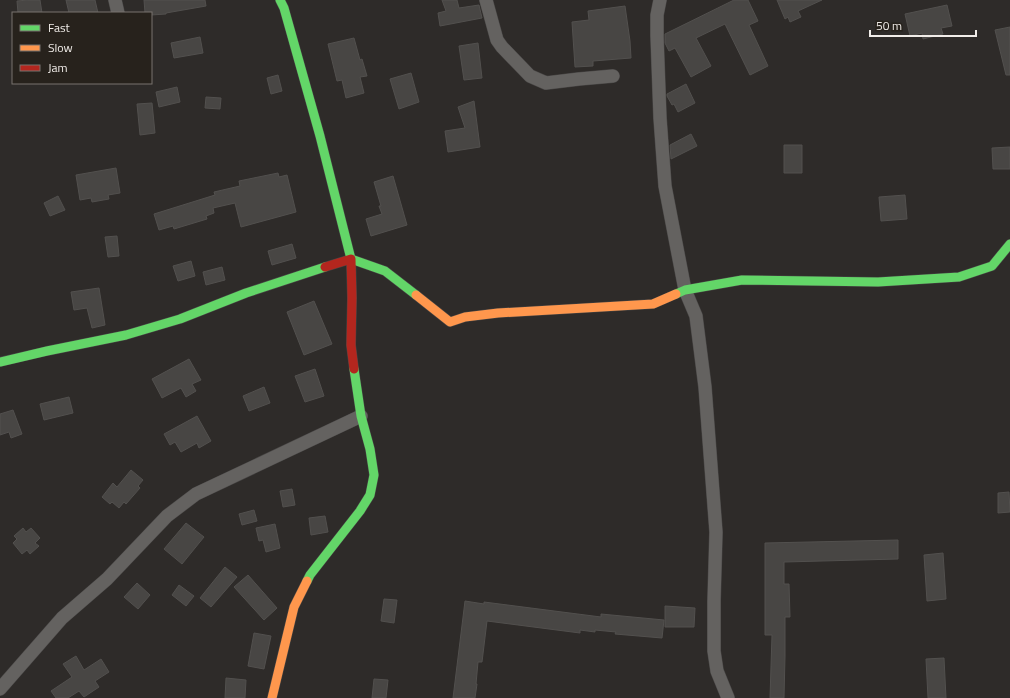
<svg xmlns="http://www.w3.org/2000/svg" width="1010" height="698" viewBox="0 0 1010 698" font-family="'Titillium Web',sans-serif">
	<style>
		.building { fill: #484644; stroke: #52504e }
		.lines { fill: none; stroke-linecap: round; stroke-linejoin: round }
		.street-casing { stroke: #484645; stroke-width: 14 }
		.fast-casing { stroke: #484645; stroke-width: 10 }
		.slow-casing { stroke: #484645; stroke-width: 10 }
		.jam-casing { stroke: #484645; stroke-width: 10 }
		.street { stroke: #646260; stroke-width: 13 }
		.fast { stroke: #63d668; stroke-width: 9 }
		.slow { stroke: #ff974d; stroke-width: 9 }
		.jam { stroke: #b3261e; stroke-width: 9 }
	</style>
	<rect width="100%" height="100%" fill="#2e2b29"/>
	<path class="building" d="M28,0H40L42,13H18L17,1Z
		M66,0H95L98,13H69Z
		M144,0H205L206,6L166,13V14L151,15V13H145Z
		M442,0H457L459,8L479,5L482,18L440,26L438,13L446,11Z
		M734,0H748L758,21L749,25L768,66L750,75L725,24L696,38L711,66L691,77L675,48L669,51L665,43V34Z
		M777,0H822L798,11L801,17L790,22L788,17L785,19Z
		M947,5L952,26L941,28L943,34L923,39L922,33L910,36L905,14Z
		M625,6L630,41L631,58L593,61V66L575,67L572,22L589,20L588,11Z
		M1010,27V75H1006L995,30Z
		M200,37L203,53L174,58L171,43Z
		M354,38L360,60L362,59L367,76L360,77L364,93L346,98L342,80L337,81L328,44Z
		M478,43L482,78L464,80L459,46Z
		M411,73L419,102L399,109L390,79Z
		M278,75L282,91L271,94L267,78Z
		M686,84L695,103L678,112L674,104L672,105L667,96V94Z
		M177,87L180,102L159,107L156,92Z
		M206,97L221,98L220,109L205,108Z
		M474,101L480,147L448,152L445,131L465,128L458,107Z
		M152,103L155,133L140,135L137,104Z
		M691,134L697,146L671,159L670,145Z
		M784,145H802V173H784Z
		M1010,147V169H993L992,148Z
		M116,168L120,193L108,195L109,199L92,202L91,198L80,200L76,175Z
		M278,173L279,177L287,175L296,212L241,227L235,203L213,208L214,213L206,216L207,219L174,229L173,226L159,230L154,214L215,195L214,192L240,186L239,181Z
		M393,176L407,225L371,236L366,219L382,214L379,206H381L374,182Z
		M905,195L907,219L881,221L879,197Z
		M58,196L65,210L50,216L44,203Z
		M117,236L119,256L108,257L105,237Z
		M292,244L296,258L272,265L268,251Z
		M191,261L195,276L178,281L173,266Z
		M222,267L225,280L206,285L203,272Z
		M99,288L105,325L92,328L87,308L74,310L71,292Z
		M314,301L332,344L304,355L287,312Z
		M189,359L201,380L192,384L196,391L186,397L181,388L162,398L152,379Z
		M315,369L324,396L305,402L295,376Z
		M264,387L270,403L249,411L243,396Z
		M69,397L73,413L44,420L40,404Z
		M13,410L22,434L11,438L9,432L0,435V414Z
		M197,416L211,441L199,448L197,443L181,452L175,442L170,445L164,434Z
		M131,470L143,480L138,486L140,488L126,504L124,502L119,508L112,502L110,504L102,497L113,483L117,487Z
		M292,489L295,505L283,507L280,491Z
		M1009,492L1010,512L998,513V493Z
		M254,510L257,521L242,525L239,514Z
		M325,516L328,532L311,535L309,518Z
		M186,523L204,537L182,564L164,549Z
		M275,524L280,548L266,552L263,540L259,541L256,528Z
		M23,528L26,532L31,528L40,538L35,543L39,546L30,554L27,550L22,554L13,543L17,539L14,536Z
		M898,540V559L784,562V584H789L790,617H785V656L784,698H770L772,635H765V543Z
		M943,553L946,599L927,601L924,555Z
		M225,567L237,577L211,607L200,598Z
		M248,575L277,608L264,620L234,587Z
		M137,583L150,595L138,609L124,597Z
		M179,585L194,596L186,606L172,595Z
		M384,599L397,600L394,623L381,621Z
		M465,601L484,604V602L601,617V614L664,620L662,638L615,634L616,632L595,630V632L580,630V633L487,621L482,662H478L476,684H477L475,698H453Z
		M665,606L695,608L694,627H665Z
		M254,633L271,636L264,669L248,666Z
		M76,656L84,670L101,659L109,672L95,681L99,687L84,697L79,691L68,698H56L51,691L72,677L63,664Z
		M944,658L946,698H928L926,659Z
		M226,678L246,680L245,698H225Z
		M374,679L388,680L386,698H372Z"/>
	<g class="lines">
		<g class="street-casing">
			<path id="street" d="M115,0L118,13
				M486,0L497,40L502,47L530,76L546,83L579,79L613,76
				M660,0L657,15V36L660,118L665,186L685,290L696,316L705,387L716,532L714,601V651L717,671L728,698
				M0,689L62,618L107,579L167,516L196,494L361,416"/>
		</g>
		<g class="fast-casing">
			<path id="fast" d="M280,0L284,8L320,136L351,259L385,271L416,295
				M676,294L685,290L742,280L878,282L959,277L992,266L1010,244
				M0,362L47,351L126,335L180,319L246,293L325,267
				M307,581L310,575L360,511L370,495L374,475L370,449L361,416L354,369"/>
		</g>
		<g class="slow-casing">
			<path id="slow" d="M416,295L450,322L465,317L498,313L653,304L676,294
				M272,698L294,607L307,581"/>
		</g>
		<g class="jam-casing">
			<path id="jam" d="M325,267L351,259L352,298L351,345L354,369"/>
		</g>
		<use href="#street" class="street"/>
		<use href="#fast" class="fast"/>
		<use href="#slow" class="slow"/>
		<use href="#jam" class="jam"/>
	</g>
	<rect x="12" y="12" width="140" height="72" fill="#27221c" stroke="#78736e"/>
	<rect x="20" y="25" width="20" height="6" fill="#63d668" stroke="#78736e"/>
	<text x="48" y="32" font-size="12" fill="#f1ede9">Fast</text>
	<rect x="20" y="45" width="20" height="6" fill="#ff974d" stroke="#78736e"/>
	<text x="48" y="52" font-size="12" fill="#f1ede9">Slow</text>
	<rect x="20" y="65" width="20" height="6" fill="#b3261e" stroke="#78736e"/>
	<text x="48" y="72" font-size="12" fill="#f1ede9">Jam</text>
	<path d="M870 30v6h106v-6" fill="none" stroke="#f1ede9" stroke-width="2"/>
	<text x="876" y="30" font-size="12" fill="#f1ede9" stroke="#27221c" stroke-width="3" paint-order="stroke">50 m</text>
</svg>
